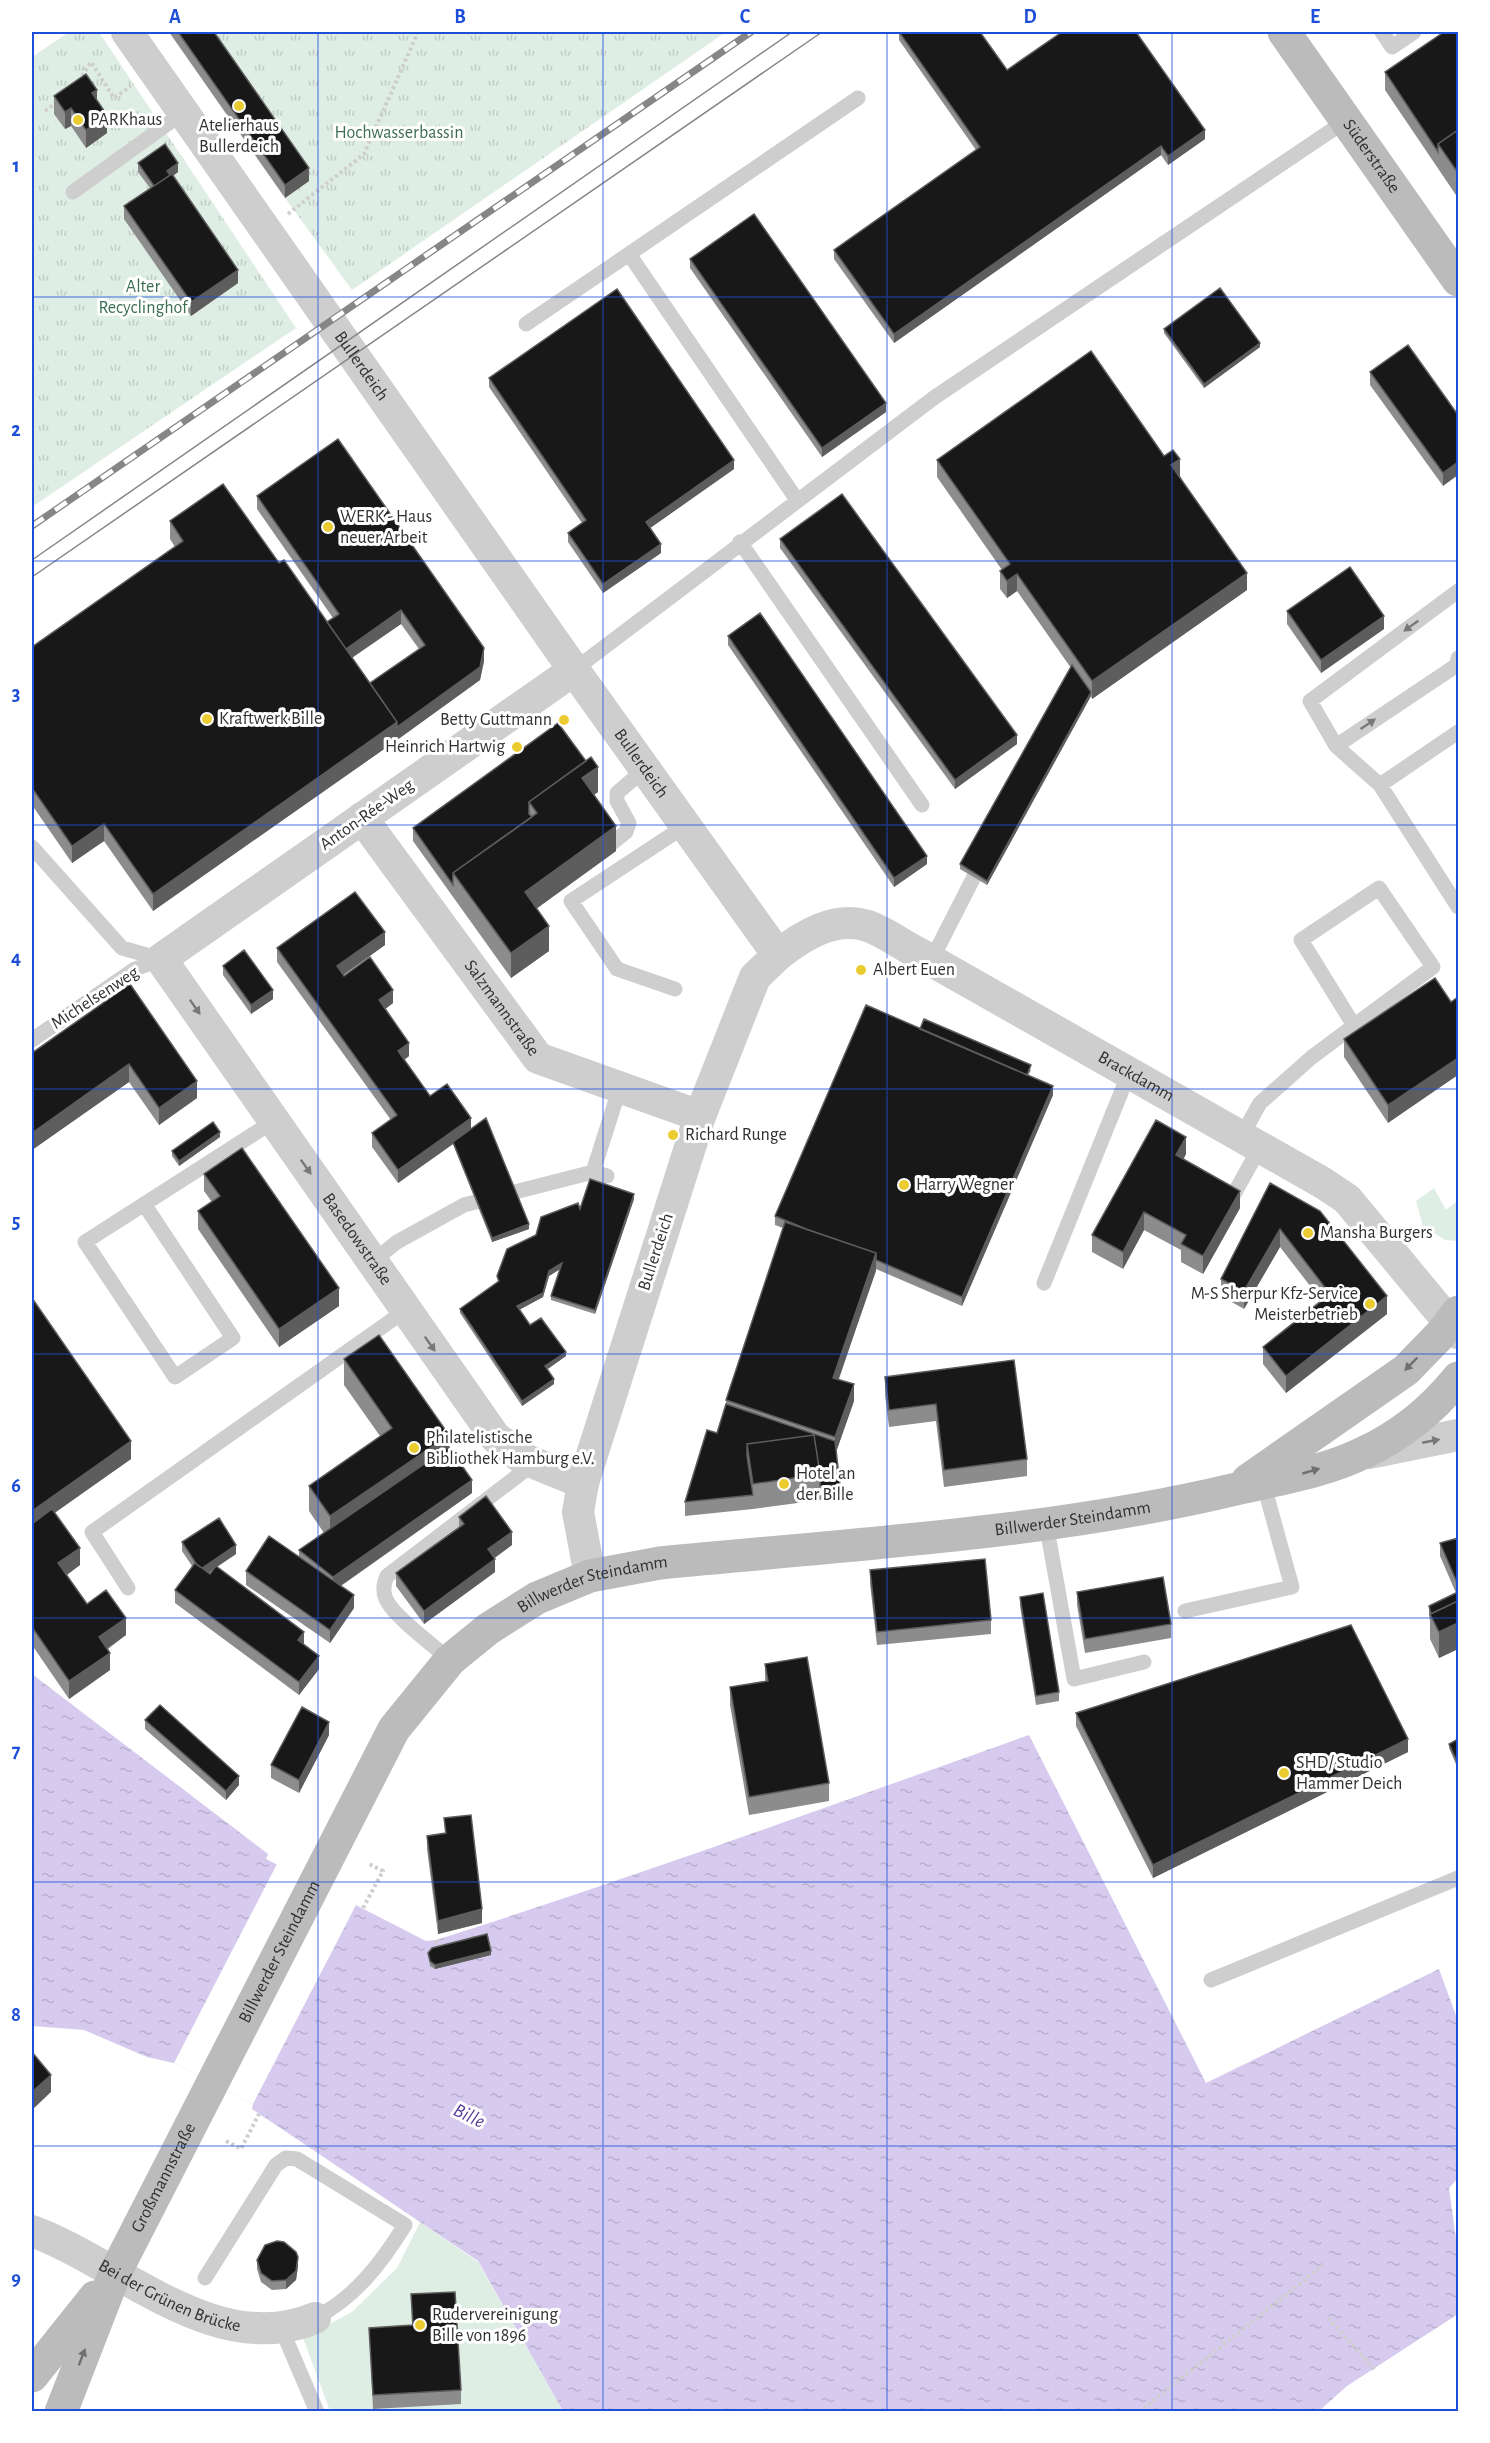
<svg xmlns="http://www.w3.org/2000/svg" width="1490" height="2443" viewBox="0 0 1490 2443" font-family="'Alegreya Sans',sans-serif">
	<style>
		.grass { fill: #dfeee5 }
		.park { fill: url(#park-tufts) }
		.water { fill: url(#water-ripples) }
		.pier { fill: #fff }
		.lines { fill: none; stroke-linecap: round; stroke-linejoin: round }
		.path { stroke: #cecece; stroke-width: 4; stroke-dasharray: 3 3; stroke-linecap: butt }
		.lane { stroke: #cecece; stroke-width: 15 }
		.street { stroke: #cecece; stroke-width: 32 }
		.secondary { stroke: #bbb; stroke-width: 33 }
		.tram { stroke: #868686; stroke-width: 1.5 }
		.rail-casing { stroke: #868686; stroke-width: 7 }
		.rail { stroke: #fff; stroke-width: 4.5; stroke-dasharray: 14; stroke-linecap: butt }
		.wall { fill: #8c8c8c; fill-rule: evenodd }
		.shaded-wall { fill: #5d5d5d }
		.building { fill: #181818; stroke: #5d5d5d; stroke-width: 1.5 }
		.oneway { fill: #787878 }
		.oneway2 { fill: #6f6f6f }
		.grid { fill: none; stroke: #1d4ed8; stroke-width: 1.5; stroke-opacity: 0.55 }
		.poi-dot { fill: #ebcc30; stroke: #fff; stroke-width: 2 }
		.labels { text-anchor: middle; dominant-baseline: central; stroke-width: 6; stroke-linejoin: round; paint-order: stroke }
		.poi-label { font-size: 18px; fill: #313131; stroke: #fff; text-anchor: start }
		.park-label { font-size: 18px; fill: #3c6f52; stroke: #fff }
		.street-label { font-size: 18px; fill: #313131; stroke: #fff }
		.water-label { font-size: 20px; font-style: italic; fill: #563b97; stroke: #fff }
		.neatline { fill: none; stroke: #1d4ed8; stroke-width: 2 }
		.grid-label { font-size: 20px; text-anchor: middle; font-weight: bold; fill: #1d4ed8 }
	</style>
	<defs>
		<pattern id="park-tufts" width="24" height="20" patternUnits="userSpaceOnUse" patternTransform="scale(1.5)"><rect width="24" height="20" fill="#dfeee5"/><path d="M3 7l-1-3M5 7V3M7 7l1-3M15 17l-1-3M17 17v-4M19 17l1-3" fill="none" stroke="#c0cdc5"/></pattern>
		<pattern id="water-ripples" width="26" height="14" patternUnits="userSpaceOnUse" patternTransform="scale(1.5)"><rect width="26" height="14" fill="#d6cbee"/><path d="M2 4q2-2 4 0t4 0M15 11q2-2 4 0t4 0" fill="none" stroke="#b8afcd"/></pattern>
	</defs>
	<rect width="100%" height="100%" fill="#fff"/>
	<path class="grass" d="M1434,1188L1446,1210L1458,1200V1241L1445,1240L1423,1226L1416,1201Z
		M420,2222L478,2262L563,2411H330L303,2338L352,2312L397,2268Z"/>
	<path class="park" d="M69,32H99L296,328L32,507V57Z
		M204,32H726L352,290L285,198L309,181Z"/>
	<path class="water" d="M32,1674L268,1854L266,1859L426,1941L436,1940C635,1877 832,1805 1029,1735L1206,2083L1439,1969L1458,2021V2178L1449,2188L1458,2253V2314L1347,2386L1319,2411H563L478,2261L252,2109L253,2104L174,2063L147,2057L84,2030L32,2026Z"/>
	<path class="pier" d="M277,1864L356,1905L253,2104L174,2063Z"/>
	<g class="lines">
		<path class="path" d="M79,81L91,62L114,98L131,86
			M45,111L57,102
			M288,214L364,154L418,32
			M363,1908L383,1871L369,1864
			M436,1940L438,1950
			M226,2141L241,2149L259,2114
			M1328,2318L1375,2370
			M1139,2412L1323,2265"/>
		<path class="lane" d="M1382,32L1392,47L1414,32
			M73,192L184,112
			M526,324L629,254
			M797,500L629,254L858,98
			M740,542L922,805
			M1458,591L1310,701L1336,746L1457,665L1458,658
			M574,670L935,397L1347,120
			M1458,732L1380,785L1458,907
			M1336,746L1380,785
			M611,844L626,832L629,823L617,801V793L645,769
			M32,847L122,948L161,959
			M931,961L982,861
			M675,989L617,969L571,901L685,826
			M32,1040L135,969L161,959
			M1241,1137L1260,1103L1312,1057L1433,967L1379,888L1301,940L1353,1024
			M607,1176L593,1172L620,1087
			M1229,1203L1260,1147
			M144,1204L233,1338L175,1377L85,1242L274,1121
			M372,1262L397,1242L464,1205L593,1172
			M1044,1283L1129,1073
			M1046,1523L1074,1679L1144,1662
			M128,1588L92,1532L406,1310
			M1185,1611L1292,1587L1263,1482
			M450,1660C434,1646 393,1616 386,1599C382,1591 384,1583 387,1576L533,1464
			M1211,1980L1458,1878
			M205,2278L276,2165L286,2158L297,2159L405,2225C382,2262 355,2298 315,2318
			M282,2330L317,2412"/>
		<g class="street">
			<path id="s1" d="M127,32L574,670L778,955L755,977L700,1116L583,1483L578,1512L590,1576"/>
			<path id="s2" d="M574,670L161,959L495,1437L522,1458L583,1483"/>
			<path id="s3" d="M362,818L538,1058L700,1116"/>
			<path id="s4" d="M778,955C802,936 835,915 868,926C885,932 902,945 918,953L1323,1183L1347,1199L1458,1333"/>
			<path d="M1369,1453L1458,1435"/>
			<path id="s5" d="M32,2231C119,2263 216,2360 315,2318"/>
		</g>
		<g class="secondary">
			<path id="s6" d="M1284,32L1458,280"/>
			<path d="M1248,1480L1406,1370L1441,1334L1458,1312"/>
			<path d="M32,2376L95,2297"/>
			<path id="s7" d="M61,2412L115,2273L394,1729L450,1660L488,1629L537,1598L590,1576L660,1563C852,1544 1048,1534 1236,1489C1278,1479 1324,1472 1363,1453C1400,1436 1433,1409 1458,1378"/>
		</g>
		<path class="tram" d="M32,560L792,32
			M32,577L822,32"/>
		<g class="rail-casing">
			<path id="rail" d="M32,526L751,32"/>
		</g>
		<use href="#rail" class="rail"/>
	</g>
	<path class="wall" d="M169,32H214L309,181L285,198Z
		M899,32L1007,70L1205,139L1168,165L1161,155L894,343L834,259V250L976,150L899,40Z
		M1458,32V198L1385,90V72Z
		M54,96L97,100L107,133L86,148L71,126L65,129L54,114Z
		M138,163L178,172L173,176L238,283L191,316L124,219V206L150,188L138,172Z
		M690,259L886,412L822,457L690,268Z
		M1164,329L1260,347L1204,388L1164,333Z
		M1370,372L1458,415L1443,486L1370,385Z
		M489,378L734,469L650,528L661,553L603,593L568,542V533L582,523L489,387Z
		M1164,456L1180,476L1247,590L1092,699L1091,696L987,885L960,869V864L1071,668L1017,591L1007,598L1000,589V571L1002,570L937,477V460Z
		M257,496L484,661L480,680L397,740L153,911L104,841L72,863L32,805V647L175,547L170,539V521L279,563L327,622L333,618L257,509ZM401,624L419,649L370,683L352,658Z
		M780,539L1017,744L955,789L780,548Z
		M1287,611L1384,629L1321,673L1287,624Z
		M728,636L927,864L894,887L728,645Z
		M558,723L598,792L594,795L616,851L537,908L549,951L511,978L413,841V828Z
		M385,945L344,975L393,1003L385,1009L409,1056L404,1060L430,1096L471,1128L529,1229L492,1242L453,1144L398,1183L372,1147V1133L391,1120L277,962V948Z
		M223,966L273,999L251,1014L223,975Z
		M130,984L197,1098L159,1125L129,1082L32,1150V1053Z
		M1451,1002L1388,1123L1344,1057V1039Z
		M920,1029L1031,1070L1028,1076L1053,1095L962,1306L876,1269L839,1379L854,1401L836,1452L840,1485V1498L820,1500L753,1509L685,1516V1502L717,1433L726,1404V1400L783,1228L775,1225V1216Z
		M220,1137L179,1166L172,1156V1151Z
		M1186,1154L1183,1160L1240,1208L1203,1274L1181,1262V1250L1144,1230L1123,1269L1092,1252V1235Z
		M204,1174L339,1306L279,1347L198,1229V1211L212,1202L204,1191Z
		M1270,1183L1387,1314L1286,1393L1263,1364V1347L1321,1300L1280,1247L1244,1309L1221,1296V1279Z
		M634,1199L595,1314L551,1300V1296L560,1269L549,1276L543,1297L519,1310L530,1325L566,1356L547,1369L554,1384L522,1406L460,1313V1309L498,1282L497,1276L536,1235L580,1209Z
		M32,1298L131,1459L55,1512L80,1565L67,1575L87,1604L126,1635L108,1649L110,1670L69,1699L32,1645Z
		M344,1359L449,1447L472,1493L341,1586L354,1608L330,1643L246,1585V1571L299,1557V1550L324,1533L309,1511V1486L380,1436L344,1385Z
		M1014,1360L1027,1459V1476L944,1487L936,1421L889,1427L885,1395V1377Z
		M459,1517L512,1545L495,1558V1572L424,1624L396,1586V1573L459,1527Z
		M1458,1538V1649L1439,1658L1430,1639V1621L1429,1615V1606L1456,1593L1440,1556V1543Z
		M182,1542L236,1554L217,1567L304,1645L319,1669L299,1695L175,1603V1590L192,1566L182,1551Z
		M870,1570L991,1620V1634L877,1645L870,1584Z
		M1077,1592L1171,1624V1638L1085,1653L1077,1605Z
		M1020,1597L1059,1692V1701L1036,1705L1020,1606Z
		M765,1664L829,1783V1801L749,1815L730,1705V1687L765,1681Z
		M1076,1713L1408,1752L1153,1878L1076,1726Z
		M145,1720L239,1785L226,1800L145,1729Z
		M329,1735L299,1793L271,1778V1765Z
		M1458,1739V1769L1449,1748V1744Z
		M444,1818L482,1923L438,1934L427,1849V1836L445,1833Z
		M428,1953L491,1955L435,1969L430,1966Z
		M257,2260L298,2266L296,2280L286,2289L272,2290L261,2282L257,2269Z
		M411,2294L461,2390V2404L373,2409L369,2328L412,2325Z"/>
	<path class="shaded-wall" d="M97,90V108L92,93Z
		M71,108V126L65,129V112Z
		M107,115V133L86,148V130Z
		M1205,130V139L1168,165V156Z
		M1161,146V155L894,343V334Z
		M178,163V172L167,180V171Z
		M309,168V181L285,198V185Z
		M238,270V283L191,316V302Z
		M1260,343V347L1204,388V384Z
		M886,403V412L822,457V448Z
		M1180,459V476L1171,483V465Z
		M734,460V469L646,531V522Z
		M1458,462V475L1443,486V473Z
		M661,544V553L603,593V584Z
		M1247,573V590L1092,699V681Z
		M1017,574V591L1007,598V581Z
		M401,610V624L344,663V650Z
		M1384,616V629L1321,673V660Z
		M484,648V661L480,680L397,740L153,911V894Z
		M1091,692V696L987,885V881Z
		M1017,735V744L955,789V780Z
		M598,767V792L582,803L537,813Z
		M104,824V841L72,863V846Z
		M616,826V851L525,917V892Z
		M927,856V864L894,887V878Z
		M549,926V951L511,978V953Z
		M385,932V945L337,979V966Z
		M273,990V999L251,1014V1005Z
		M393,990V1003L379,1014V1000Z
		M409,1043V1056L398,1065V1051Z
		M1458,1058V1075L1388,1123V1105Z
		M129,1064V1082L32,1150V1133Z
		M197,1081V1098L159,1125V1108Z
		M1053,1086V1095L962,1306V1297Z
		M471,1118V1131L453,1142V1144L398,1183V1170Z
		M220,1132V1137L179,1166V1161Z
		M1186,1137V1154L1176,1173V1155Z
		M1240,1191V1208L1203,1274V1256Z
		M634,1194V1199L595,1314V1310Z
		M1144,1212V1230L1123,1269V1252Z
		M529,1224V1229L492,1242V1238Z
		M1280,1229V1247L1244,1309V1291Z
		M876,1253V1271L833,1395V1378Z
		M562,1263V1268L549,1276L543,1297L517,1311V1306L549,1271Z
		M339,1288V1306L279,1347V1329Z
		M1387,1296V1314L1286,1393V1376Z
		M566,1352V1356L545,1371V1366Z
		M554,1379V1384L522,1406V1401Z
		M854,1384V1401L835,1455V1437Z
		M449,1435V1460L330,1542V1516Z
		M131,1441V1459L32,1529V1511Z
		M472,1480V1493L333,1591V1577Z
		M512,1532V1545L488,1562V1549Z
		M236,1545V1554L200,1578V1569Z
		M80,1548V1565L58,1581V1563Z
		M495,1559V1572L424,1624V1611Z
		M354,1595V1608L330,1643V1630Z
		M1458,1617V1649L1439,1658V1632Z
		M126,1618V1635L99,1654V1637Z
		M304,1632V1645L298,1640Z
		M110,1653V1670L69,1699V1681Z
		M319,1656V1669L299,1695V1682Z
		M329,1722V1735L299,1793V1780Z
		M1408,1739V1752L1153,1878V1865Z
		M239,1776V1785L226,1800V1791Z
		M482,1909V1923L438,1934V1921Z
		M491,1951V1955L435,1969V1965Z
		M51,2075V2092L32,2110V2092Z
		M298,2257V2266L296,2280L286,2289V2280Z"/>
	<path class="building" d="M178,32H214L309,168L285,185Z
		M899,32H980L1007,70L1062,32H1136L1205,130L1168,156L1161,146L894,334L834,250L980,147Z
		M1444,32H1458V130L1438,144V152L1385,72Z
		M86,74L97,90L92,93L107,115L86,130L71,108L65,112L54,96Z
		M1458,130V173L1438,144Z
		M165,144L178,163L167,171L170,175L154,186L138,163Z
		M172,174L238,270L191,302L124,206Z
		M754,214L886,403L822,448L690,259Z
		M1220,288L1260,343L1204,384L1164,329Z
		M617,289L734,460L646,522L661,544L603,584L568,533L586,520L489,378Z
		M1408,345L1458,415V462L1443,473L1370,372Z
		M1091,351L1164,456L1173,450L1180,459L1171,465L1247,573L1092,681L1017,574L1007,581L1000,571L1010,564L937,460Z
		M338,439L484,648L480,667L397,727V722L370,683L425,645L401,610L346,649L327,622L339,614L257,496Z
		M223,484L279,563L284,560L397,722L153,894L104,824L72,846L32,788V647L183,541L170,521Z
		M842,494L1017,735L955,780L780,539Z
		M1350,567L1384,616L1321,660L1287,611Z
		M760,613L927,856L894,878L728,636Z
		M1072,665L1091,692L987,881L960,864Z
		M558,723L586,761L529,802V814L532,817L453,873V885L413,828Z
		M591,757L598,767L582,778L616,826L525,892L549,926L511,953L453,873L537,813L529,802Z
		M355,892L385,932L337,966L344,976L370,957L393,990L379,1000L409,1043L398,1051L430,1096L447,1084L471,1118L398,1170L372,1133L397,1115L277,948Z
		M244,950L273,990L251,1005L223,966Z
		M1435,978L1451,1002L1458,997V1058L1388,1105L1344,1039Z
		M130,984L197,1081L159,1108L129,1064L32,1133V1053Z
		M866,1005L1053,1086L962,1297L876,1260V1253L806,1229L775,1216Z
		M924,1019L1031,1065L1027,1075L920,1029Z
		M486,1118L529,1224L492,1238L453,1142Z
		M1156,1120L1186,1137L1176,1155L1240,1191L1203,1256L1181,1244L1186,1235L1144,1212L1123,1252L1092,1235Z
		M213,1122L220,1132L179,1161L172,1151Z
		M242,1148L339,1288L279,1329L198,1211L220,1196L204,1174Z
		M590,1179L634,1194L595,1310L551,1296L562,1263L549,1271L543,1293L517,1306L530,1325L541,1318L566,1352L545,1366L554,1379L522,1401L460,1309L499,1281L497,1276L507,1249L536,1235L541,1217L578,1203L580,1209Z
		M1270,1183L1320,1211L1387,1296L1286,1376L1263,1347L1330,1294L1280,1229L1244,1291L1221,1279Z
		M785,1222L876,1253L833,1378L854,1384L835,1437L726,1400Z
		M32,1298L131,1441L32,1511Z
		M379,1335L449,1435L330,1516L309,1486L392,1428L344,1359Z
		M1014,1360L1027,1459L944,1470L936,1404L889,1410L885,1377Z
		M726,1404L835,1441L840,1485L820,1486V1474L814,1435L747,1444V1456L753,1495L685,1502L707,1430L717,1433Z
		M814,1435L820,1474L753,1484L747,1444Z
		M449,1447L472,1480L333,1577L299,1550Z
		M486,1496L512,1532L488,1549L495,1559L424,1611L396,1573L464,1524L459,1517Z
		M52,1509L80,1548L58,1563L87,1604L106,1590L126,1618L99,1637L110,1653L69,1681L32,1627V1524Z
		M219,1518L236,1545L202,1568L197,1565L182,1542Z
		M269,1536L354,1595L330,1630L246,1571Z
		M1458,1538V1585L1440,1543Z
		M985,1559L991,1620L877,1632L870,1570Z
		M195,1563L210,1574L216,1566L304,1632L298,1640L319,1656L299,1682L175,1590Z
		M1163,1577L1171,1624L1085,1639L1077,1592Z
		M1458,1592V1601L1431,1614L1429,1606Z
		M1043,1593L1059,1692L1036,1696L1020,1597Z
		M1458,1601V1623L1439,1632L1430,1614Z
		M1351,1625L1408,1739L1153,1865L1076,1713Z
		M807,1657L829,1783L749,1797L730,1687L768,1681L765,1664Z
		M160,1705L239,1776L226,1791L145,1720Z
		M302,1707L329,1722L299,1780L271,1765Z
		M1458,1739V1764L1449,1744Z
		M471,1815L482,1909L438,1921L427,1836L446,1833L444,1818Z
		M487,1934L491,1951L435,1965L430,1961L428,1953L432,1948Z
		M32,2052L51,2075L32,2092Z
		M277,2241L284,2242L296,2252L298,2257L296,2271L286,2280L272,2281L261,2273L257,2260L265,2245Z
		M455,2292L461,2390L373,2395L369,2328L413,2325L411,2294Z"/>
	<defs><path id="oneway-solid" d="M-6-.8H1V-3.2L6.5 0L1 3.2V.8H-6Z" transform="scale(1.5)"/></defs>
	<g class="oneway">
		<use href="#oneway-solid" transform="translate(1411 626) rotate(144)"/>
		<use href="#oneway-solid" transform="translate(1368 724) rotate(-34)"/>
		<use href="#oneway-solid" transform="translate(195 1007) rotate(55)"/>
		<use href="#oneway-solid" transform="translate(306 1167) rotate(55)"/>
		<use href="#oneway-solid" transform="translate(430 1344) rotate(55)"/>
		<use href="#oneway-solid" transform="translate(1431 1441) rotate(-11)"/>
	</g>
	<g class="oneway2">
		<use href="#oneway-solid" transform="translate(1411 1364) rotate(135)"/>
		<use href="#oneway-solid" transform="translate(1311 1471) rotate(-16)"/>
		<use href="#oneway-solid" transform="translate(82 2357) rotate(-69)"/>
	</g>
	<path class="grid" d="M318,32V2412M603,32V2412M887,32V2412M1172,32V2412M32,297H1458M32,561H1458M32,825H1458M32,1089H1458M32,1354H1458M32,1618H1458M32,1882H1458M32,2146H1458"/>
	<g class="poi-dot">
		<circle cx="239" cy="106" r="6"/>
		<circle cx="78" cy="120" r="6"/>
		<circle cx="328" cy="527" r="6"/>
		<circle cx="207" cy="719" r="6"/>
		<circle cx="564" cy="720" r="6"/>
		<circle cx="517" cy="747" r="6"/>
		<circle cx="861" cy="970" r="6"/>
		<circle cx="673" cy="1135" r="6"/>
		<circle cx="904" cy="1185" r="6"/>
		<circle cx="1308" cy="1233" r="6"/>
		<circle cx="1370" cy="1304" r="6"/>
		<circle cx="414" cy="1448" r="6"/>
		<circle cx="784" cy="1484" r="6"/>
		<circle cx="1284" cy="1773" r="6"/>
		<circle cx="420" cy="2325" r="6"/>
	</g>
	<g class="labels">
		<g class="poi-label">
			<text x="90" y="120">PARKhaus</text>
			<text x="239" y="126" text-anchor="middle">Atelierhaus<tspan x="239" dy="21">Bullerdeich</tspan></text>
			<text x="340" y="517">WERK - Haus<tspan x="340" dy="21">neuer Arbeit</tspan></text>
			<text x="219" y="719">Kraftwerk Bille</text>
			<text x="552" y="720" text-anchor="end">Betty Guttmann</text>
			<text x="505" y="747" text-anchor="end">Heinrich Hartwig</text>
			<text x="873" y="970">Albert Euen</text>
			<text x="685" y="1135">Richard Runge</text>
			<text x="916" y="1185">Harry Wegner</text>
			<text x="1320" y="1233">Mansha Burgers</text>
			<text x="1358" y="1294" text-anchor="end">M-S Sherpur Kfz-Service<tspan x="1358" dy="21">Meisterbetrieb</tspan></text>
			<text x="426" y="1438">Philatelistische<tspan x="426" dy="21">Bibliothek Hamburg e.V.</tspan></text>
			<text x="796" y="1474">Hotel an<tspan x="796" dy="21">der Bille</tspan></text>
			<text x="1296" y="1763">SHD/ Studio<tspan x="1296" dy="21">Hammer Deich</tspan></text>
			<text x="432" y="2315">Rudervereinigung<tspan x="432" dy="21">Bille von 1896</tspan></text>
		</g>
		<g class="park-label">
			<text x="399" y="133">Hochwasserbassin</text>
			<text x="143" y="287">Alter<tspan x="143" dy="21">Recyclinghof</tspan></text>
		</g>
		<g class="street-label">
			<text stroke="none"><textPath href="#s6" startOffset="152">Süderstraße</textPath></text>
			<text stroke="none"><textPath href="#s1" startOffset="408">Bullerdeich</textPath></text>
			<text stroke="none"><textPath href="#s1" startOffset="894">Bullerdeich</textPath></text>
			<text transform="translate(367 815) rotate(-35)">Anton-Rée-Weg</text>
			<text transform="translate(95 998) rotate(-33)">Michelsenweg</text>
			<text stroke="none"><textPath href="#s3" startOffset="236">Salzmannstraße</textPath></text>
			<text stroke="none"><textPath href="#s4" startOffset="406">Brackdamm</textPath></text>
			<text stroke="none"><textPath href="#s2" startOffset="846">Basedowstraße</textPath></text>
			<text transform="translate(656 1252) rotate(-72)">Bullerdeich</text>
			<text stroke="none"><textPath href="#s7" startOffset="1500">Billwerder Steindamm</textPath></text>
			<text stroke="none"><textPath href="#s7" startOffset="1014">Billwerder Steindamm</textPath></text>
			<text stroke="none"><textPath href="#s7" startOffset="510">Billwerder Steindamm</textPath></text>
			<text stroke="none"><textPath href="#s7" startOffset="256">Großmannstraße</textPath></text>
			<text stroke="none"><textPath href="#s5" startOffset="153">Bei der Grünen Brücke</textPath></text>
		</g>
		<g class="water-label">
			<text transform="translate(469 2116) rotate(26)">Bille</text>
		</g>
	</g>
	<rect width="1490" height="2443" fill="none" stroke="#ffffff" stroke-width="66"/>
	<rect x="33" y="33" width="1424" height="2377" class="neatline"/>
	<g class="grid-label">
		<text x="175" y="23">A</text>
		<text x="460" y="23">B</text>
		<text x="745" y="23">C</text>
		<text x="1030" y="23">D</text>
		<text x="1315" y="23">E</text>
		<text x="16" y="172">1</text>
		<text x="16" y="436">2</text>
		<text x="16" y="700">3</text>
		<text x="16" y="964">4</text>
		<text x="16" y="1228">5</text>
		<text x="16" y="1492">6</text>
		<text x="16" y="1757">7</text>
		<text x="16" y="2021">8</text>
		<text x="16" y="2285">9</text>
	</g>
</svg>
